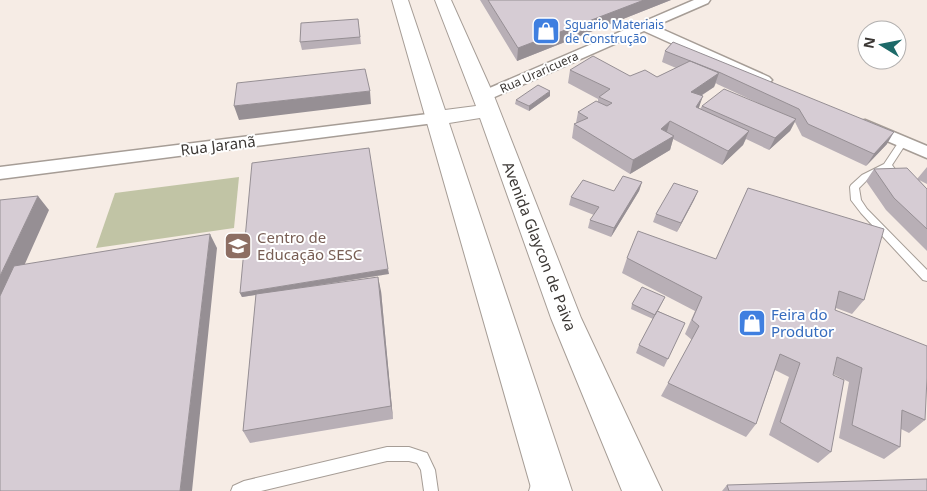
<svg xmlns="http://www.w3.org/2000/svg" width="927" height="491" viewBox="0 0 927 491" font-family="'Noto Sans',sans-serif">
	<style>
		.green { fill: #c1c4a5 }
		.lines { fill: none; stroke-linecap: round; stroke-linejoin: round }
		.service-casing { stroke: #a69d96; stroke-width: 2 }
		.minor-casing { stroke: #a69d96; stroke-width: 3 }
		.secondary-casing { stroke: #a69d96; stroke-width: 2 }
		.trunk-casing { stroke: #a69d96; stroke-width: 2 }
		.service { fill: #fff; fill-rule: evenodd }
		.minor { fill: #fff; fill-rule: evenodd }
		.secondary { fill: #fff; fill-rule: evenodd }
		.trunk { fill: #fff; fill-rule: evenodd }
		.wall { fill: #b8afb6; fill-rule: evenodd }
		.shaded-wall { fill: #968f94 }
		.building { fill: #d6ccd4; stroke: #968f94 }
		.labels { text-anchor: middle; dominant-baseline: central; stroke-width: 4; stroke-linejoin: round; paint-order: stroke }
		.far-shop-label { font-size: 12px; fill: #366cbe; stroke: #fff; text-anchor: start }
		.far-street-label { font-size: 12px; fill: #3b3734; stroke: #fff }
		.street-label { font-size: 15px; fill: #3b3734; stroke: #fff }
		.education-label { font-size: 15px; fill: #785e54; stroke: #fff; text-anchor: start }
		.shop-label { font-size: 15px; fill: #366cbe; stroke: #fff; text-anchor: start }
	</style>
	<rect width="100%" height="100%" fill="#f6ece5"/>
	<path class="green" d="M239,177L234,228L96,248L115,193Z"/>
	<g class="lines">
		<g class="service-casing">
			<path id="service" d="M900,140H906L907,142L892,165L895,169L894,171L886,170L868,179L859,188L861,200L867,209L927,270V281L923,280L861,213L851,200L850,187L851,185L862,175L884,164Z
				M387,447H409L427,453L435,470L438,491H424L421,470L417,463L409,461H387L261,491H231L233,486L244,481Z"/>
		</g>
		<g class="minor-casing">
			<path id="minor" d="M694,0H710L708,3L655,26L769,77L772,80L769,83H759L644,31L490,99H478L476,96L478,93Z
				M436,113L442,114L444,118L442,122L0,179V167Z
				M865,120L927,146V158L859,129L857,125L859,121Z"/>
		</g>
		<g class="secondary-casing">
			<path id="secondary" d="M392,0H408L445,110L476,106L435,0H451L494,96L581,318L662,491H622L551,318L480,118L449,123L572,491H532Z"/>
		</g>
		<g class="trunk-casing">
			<path id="trunk" d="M550,464L564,469L569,483V491H529L536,469Z"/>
		</g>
		<use href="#service" class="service"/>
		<use href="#minor" class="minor"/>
		<use href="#secondary" class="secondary"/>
		<use href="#trunk" class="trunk"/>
	</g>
	<path class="wall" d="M480,0H671L517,61Z
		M358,19L361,44L302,50L300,42Z
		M673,42L887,144L866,166L802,136L795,122L790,131L769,150L746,139L743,145L722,165L673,139L670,150L630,174L572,138L574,124L576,123L578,112L598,102V99L568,83L570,70L630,76L657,77L676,68L662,62L665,51ZM716,83L717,84L758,103L702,106L700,109L699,108L701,96L714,87Z
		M550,96L529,111L515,104L516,100Z
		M927,167V184L919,180L927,189V251L886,210L866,181L874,169L917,179Z
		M642,182L639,191L611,237L588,228L590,220L594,215L569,205L571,197L614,191Z
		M748,188L864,300L852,314L836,308L835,310L925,420L909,433L901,429L900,447L884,459L839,438L849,382L833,374L831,452L818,463L769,435L789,377L775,370L756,424L746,437L661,396L692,340L685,334L695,311L622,273L627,258L716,259Z
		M698,191L694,200L677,232L653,222L656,214Z
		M389,274L288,290L381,291L393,419L250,443L243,431L256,295L242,297L240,293Z
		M665,297L658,311L685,323L664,367L636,353L639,345L653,319L631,309L632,304Z
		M727,485L927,491H722Z"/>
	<path class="shaded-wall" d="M644,0H671L517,61L518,48Z
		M719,73L714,87L686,105L691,92Z
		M370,91L371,104L239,120L234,106Z
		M550,91V96L529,111V106Z
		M703,96L698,110L696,107Z
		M796,119L790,131L769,150L775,138Z
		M670,121L666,135L661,129Z
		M749,131L743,145L722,165L728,151Z
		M894,132L887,144L866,166L874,154Z
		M674,136L670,150L630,174L633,160Z
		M642,182L639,191L611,237L614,228Z
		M698,191L694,200L677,232L681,223Z
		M38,196L49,210L7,304L0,297V276Z
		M210,234L217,248L192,491H180Z
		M388,269L389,274L242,297L240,293Z
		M378,277L381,291L393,419L391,406Z"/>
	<path class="building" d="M488,0H644L518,48Z
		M358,19L360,37L300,42L301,23Z
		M673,42L894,132L874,154L808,124L799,109L721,73L665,51Z
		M593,56L630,76L645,70L657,77L690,61L719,73L691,92L703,96L696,107L749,131L728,151L670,121L661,129L674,136L633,160L574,124L588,118L578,112L596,101L607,106L612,103L599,97L610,89L570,70Z
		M365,69L370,91L234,106L237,83Z
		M538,85L550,91L529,106L516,100Z
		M724,89L796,119L775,138L702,106Z
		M369,148L388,269L240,293L252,163Z
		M907,168L927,189V229L894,198L874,169Z
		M623,176L642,182L614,228L590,220L599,207L571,197L583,180L614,191Z
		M674,183L698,191L681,223L656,214Z
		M748,188L884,229L864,300L839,291L835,310L927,346V378L925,420L902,410L900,447L852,425L862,368L837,357L833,375L844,380L831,452L780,422L800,363L780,354L756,424L668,383L699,326L692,320L702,297L627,258L638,231L716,259Z
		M38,196L0,276V200Z
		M210,234L180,491H0V296L14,266Z
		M378,277L391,406L243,431L256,294Z
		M642,287L665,297L655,315L632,304Z
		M657,311L685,323L668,359L639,345Z
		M927,479V491H729L727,485Z"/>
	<defs>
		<g id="shop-square" transform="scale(1.4375)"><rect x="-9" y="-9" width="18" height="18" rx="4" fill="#3f7fe0" stroke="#fff"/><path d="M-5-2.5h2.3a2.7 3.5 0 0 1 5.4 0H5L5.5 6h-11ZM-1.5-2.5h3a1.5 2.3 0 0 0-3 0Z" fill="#fff"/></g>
		<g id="school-square" transform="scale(1.4375)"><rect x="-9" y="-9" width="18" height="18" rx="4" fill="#8d6e63" stroke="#fff"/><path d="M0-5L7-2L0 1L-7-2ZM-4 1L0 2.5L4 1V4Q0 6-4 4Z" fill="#fff"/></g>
	</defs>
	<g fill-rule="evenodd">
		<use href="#shop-square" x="546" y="31"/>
		<use href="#school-square" x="238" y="246"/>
		<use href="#shop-square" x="752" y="323"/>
	</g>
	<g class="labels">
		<g class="far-shop-label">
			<text x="565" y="24">Sguario Materiais<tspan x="565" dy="14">de Construção</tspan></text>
		</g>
		<g class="far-street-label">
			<text transform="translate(539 72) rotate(-24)">Rua Uraricuera</text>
		</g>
		<g class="street-label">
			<text transform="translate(218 145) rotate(-7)">Rua Jaranã</text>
			<text transform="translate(540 246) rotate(69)">Avenida Glaycon de Paiva</text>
		</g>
		<g class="education-label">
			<text x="257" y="237">Centro de<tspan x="257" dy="17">Educação SESC</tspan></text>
		</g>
		<g class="shop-label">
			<text x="771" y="314">Feira do<tspan x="771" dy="17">Produtor</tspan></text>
		</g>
	</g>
	<g transform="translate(882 45) rotate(280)"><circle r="24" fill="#ffffff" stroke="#b1afae"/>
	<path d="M0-4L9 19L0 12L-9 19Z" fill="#1d6a69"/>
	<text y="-8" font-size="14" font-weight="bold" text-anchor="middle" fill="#3b3734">N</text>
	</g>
</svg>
